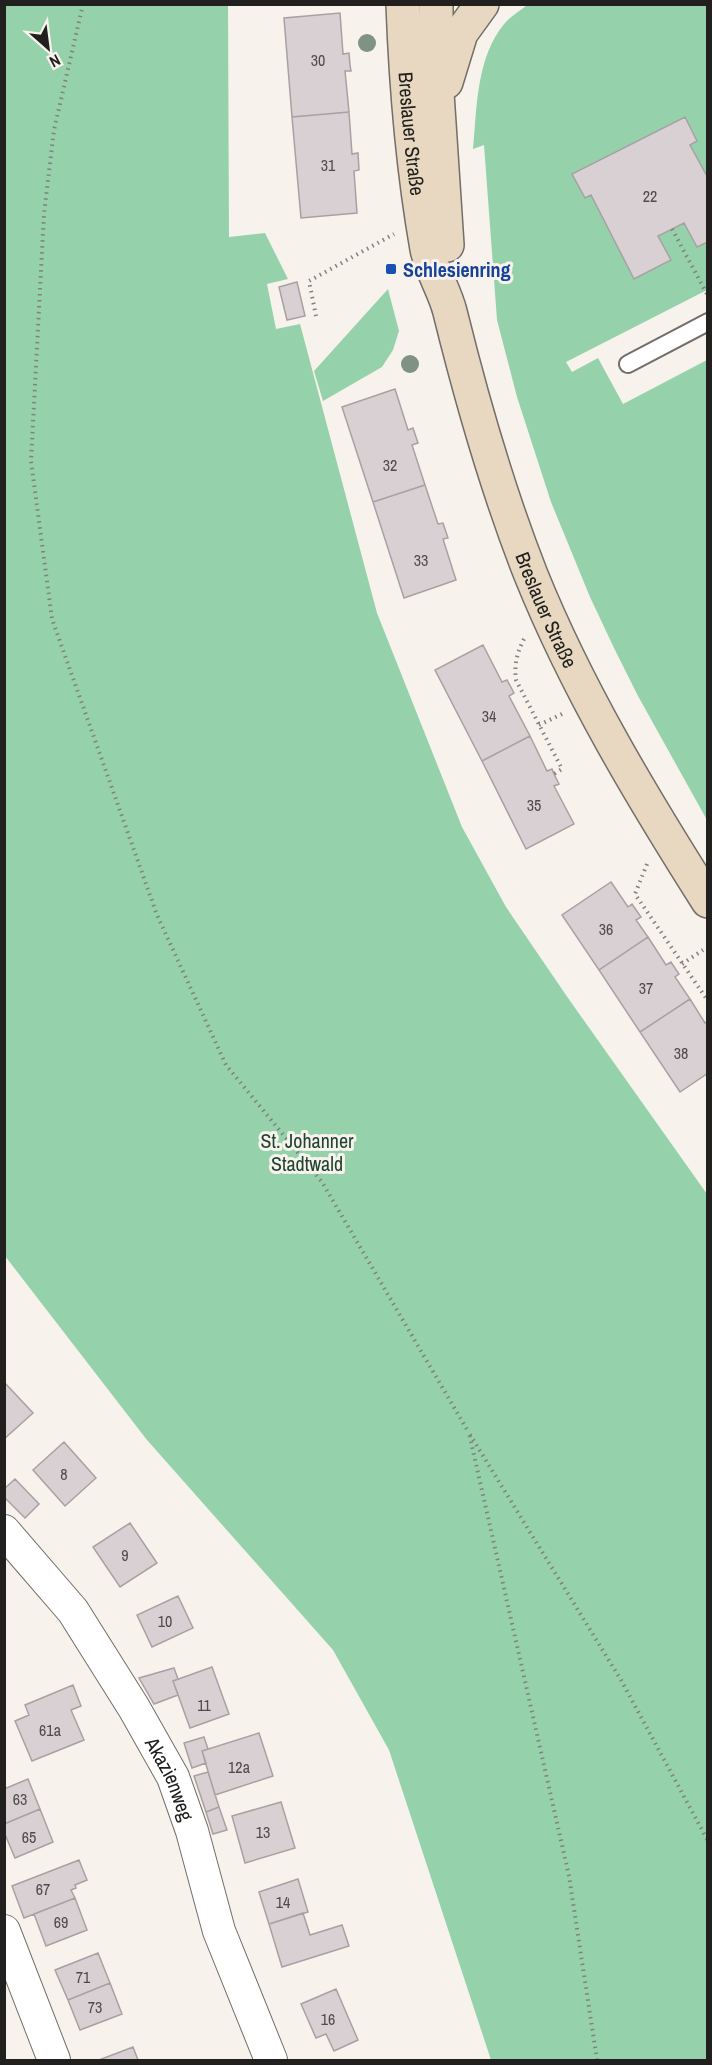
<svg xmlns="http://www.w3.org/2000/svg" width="712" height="2065" viewBox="0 0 712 2065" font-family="'Archivo Narrow',sans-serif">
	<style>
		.green { fill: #95d2ac }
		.building { fill: #d8d0d3; stroke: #a8a1a3; stroke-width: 1.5 }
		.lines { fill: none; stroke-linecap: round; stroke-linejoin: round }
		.lane-casing { stroke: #736e69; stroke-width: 20 }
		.street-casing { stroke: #736e69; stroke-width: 34 }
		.secondary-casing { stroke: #736e69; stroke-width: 36 }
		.path { stroke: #84817d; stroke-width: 4; stroke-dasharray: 1.5 4.5; stroke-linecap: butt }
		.lane { stroke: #fff; stroke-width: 16 }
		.street { stroke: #fff; stroke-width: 32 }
		.secondary { stroke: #e8d8c1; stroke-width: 33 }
		.tree { fill: #809284 }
		.transit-dot { fill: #1a4fb4; stroke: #f7f2ec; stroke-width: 2 }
		.labels { text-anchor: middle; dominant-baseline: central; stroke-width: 6; stroke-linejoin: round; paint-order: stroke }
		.number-label { font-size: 16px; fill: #4f4c4b }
		.street-label { font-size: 20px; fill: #21201e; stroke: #f7f2ec }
		.transit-label { font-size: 20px; font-weight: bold; fill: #164399; stroke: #f7f2ec; text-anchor: start }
		.park-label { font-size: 20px; fill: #1e442f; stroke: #f7f2ec }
	</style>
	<rect width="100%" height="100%" fill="#f7f2ec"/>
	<path class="green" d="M5,4L228,5L229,237L265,233L288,279L267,284L276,329L300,324L377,613L462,827L506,907L568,998L707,1194V2060H491L389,1750L333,1650L147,1440L5,1256Z
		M527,5H707V290L566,362L572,372L598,358L623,404L707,360V820L638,696L614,648L590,597L551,502L517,397L497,320L484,145L473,149C477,108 476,57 505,23C511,16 520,11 527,5Z
		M388,289L399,331L393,350L382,367L323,401L314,371Z"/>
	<path class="building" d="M340,13L343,54L349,53L350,65L351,71H345L349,112L292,117L284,18Z
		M349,112L352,154L358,153L359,170L354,171L357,213L301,218L292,117Z
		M685,117L697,141L690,145L708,178V242L697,247L684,223L658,236L671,260L634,279L591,195L585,198L572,174Z
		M297,282L305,316L287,320L279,287Z
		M395,389L408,430L413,428L418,443L412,445L425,485L373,502L342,407Z
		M425,485L438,524L443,523L448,538L443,539L456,580L404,598L373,502Z
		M483,645L502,682L507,680L514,693L509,696L530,736L482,761L435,670Z
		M530,736L547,771L552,769L554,774L559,784L554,786L574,824L526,849L482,761Z
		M611,882L628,907L632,904L641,917L636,920L648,937L599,970L562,915Z
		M648,937L666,965L671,962L679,974L675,977L690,999L640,1032L599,970Z
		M690,999L705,1023L708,1021V1073L680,1092L640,1032Z
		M4,1382L33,1413L4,1439Z
		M64,1442L96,1478L65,1506L33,1470Z
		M15,1479L39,1504L25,1518L4,1497V1489Z
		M130,1523L157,1563L120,1587L93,1547Z
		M178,1596L193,1628L152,1647L137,1615Z
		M212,1667L229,1714L190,1728L173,1681Z
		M174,1668L178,1679L173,1681L178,1695L154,1704L139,1678Z
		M73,1685L81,1706L71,1710L84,1740L32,1761L15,1721L29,1715L25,1705Z
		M259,1733L273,1776L215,1795L202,1751Z
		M204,1737L208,1749L202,1751L206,1763L192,1768L184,1743Z
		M208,1772L219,1807L206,1812L194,1776Z
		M28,1779L40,1809L4,1824V1789Z
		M281,1802L295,1848L245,1863L232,1816Z
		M219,1807L227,1830L213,1834L206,1812Z
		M40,1809L53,1842L15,1858L4,1832V1824Z
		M79,1860L87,1880L75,1885L76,1888L71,1890L75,1898L24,1918L12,1886Z
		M298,1879L308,1912L269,1924L259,1892Z
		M75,1898L87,1930L46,1946L34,1914Z
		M303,1913L310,1935L342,1925L349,1946L282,1967L269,1924Z
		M98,1953L110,1983L68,2000L55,1970Z
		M110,1983L122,2014L80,2030L68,2000Z
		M336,1989L358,2040L334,2051L326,2034L316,2038L301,2004Z
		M133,2047L138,2060H99Z"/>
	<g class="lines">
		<g class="lane-casing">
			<path id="lane" d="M628,364L708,322"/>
		</g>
		<g class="street-casing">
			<g id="street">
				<path id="s1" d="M4,1531L73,1611L134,1708L173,1777L192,1831L219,1931L271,2060"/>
				<path d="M4,1931L54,2060"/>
			</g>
		</g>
		<g class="secondary-casing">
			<g id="secondary">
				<path id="s2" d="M403,4C406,86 413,169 427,249C431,270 445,291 450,312C472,401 497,489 531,575C577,689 642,797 708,901"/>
				<path d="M436,4V78L447,245"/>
				<path d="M446,82L461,33L482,4"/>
			</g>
		</g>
		<path class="path" d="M83,4L54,130L44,214L31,461L52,619L157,915L226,1065L322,1182L469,1433
			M672,229L708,296
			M316,316L309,281L394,234
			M524,639C517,653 514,664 516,680L562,769L554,774
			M539,725L562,714
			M647,864L635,894L708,1001
			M682,964L703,950
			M597,2060L569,1876L469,1433L621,1680L708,1841"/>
		<use href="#lane" class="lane"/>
		<use href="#street" class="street"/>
		<use href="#secondary" class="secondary"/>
	</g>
	<g class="tree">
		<circle cx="367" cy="43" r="9"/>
		<circle cx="410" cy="364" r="9"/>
	</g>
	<rect class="transit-dot" x="385" y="263" width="12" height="12" rx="3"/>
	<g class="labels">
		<g class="number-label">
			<text x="318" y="60">30</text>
			<text x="328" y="165">31</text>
			<text x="650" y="196">22</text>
			<text x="390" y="465">32</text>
			<text x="421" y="560">33</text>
			<text x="489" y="716">34</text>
			<text x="534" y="805">35</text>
			<text x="606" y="929">36</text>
			<text x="646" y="988">37</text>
			<text x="681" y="1053">38</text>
			<text x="64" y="1474">8</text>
			<text x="125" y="1555">9</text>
			<text x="165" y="1621">10</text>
			<text x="204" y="1705">11</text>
			<text x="50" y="1730">61a</text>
			<text x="239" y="1767">12a</text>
			<text x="20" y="1799">63</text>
			<text x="263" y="1832">13</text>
			<text x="29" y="1837">65</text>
			<text x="43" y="1889">67</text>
			<text x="283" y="1902">14</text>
			<text x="61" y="1922">69</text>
			<text x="83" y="1977">71</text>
			<text x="95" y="2007">73</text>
			<text x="328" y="2019">16</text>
		</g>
		<g class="street-label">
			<text stroke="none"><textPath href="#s2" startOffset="130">Breslauer Straße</textPath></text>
			<text stroke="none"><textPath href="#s2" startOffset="627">Breslauer Straße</textPath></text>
			<text stroke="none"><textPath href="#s1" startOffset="300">Akazienweg</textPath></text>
		</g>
		<g class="transit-label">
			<text x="403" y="269">Schlesienring</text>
		</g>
		<g class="park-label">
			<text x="307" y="1140">St. Johanner<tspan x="307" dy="23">Stadtwald</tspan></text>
		</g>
	</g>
	<rect width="712" height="2065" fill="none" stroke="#21201e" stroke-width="12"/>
	<g transform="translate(48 48) rotate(152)" stroke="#f7f2ec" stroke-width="4.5" paint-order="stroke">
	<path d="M0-4.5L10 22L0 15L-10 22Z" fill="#21201e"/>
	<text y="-9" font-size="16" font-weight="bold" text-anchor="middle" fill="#21201e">N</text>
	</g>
</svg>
